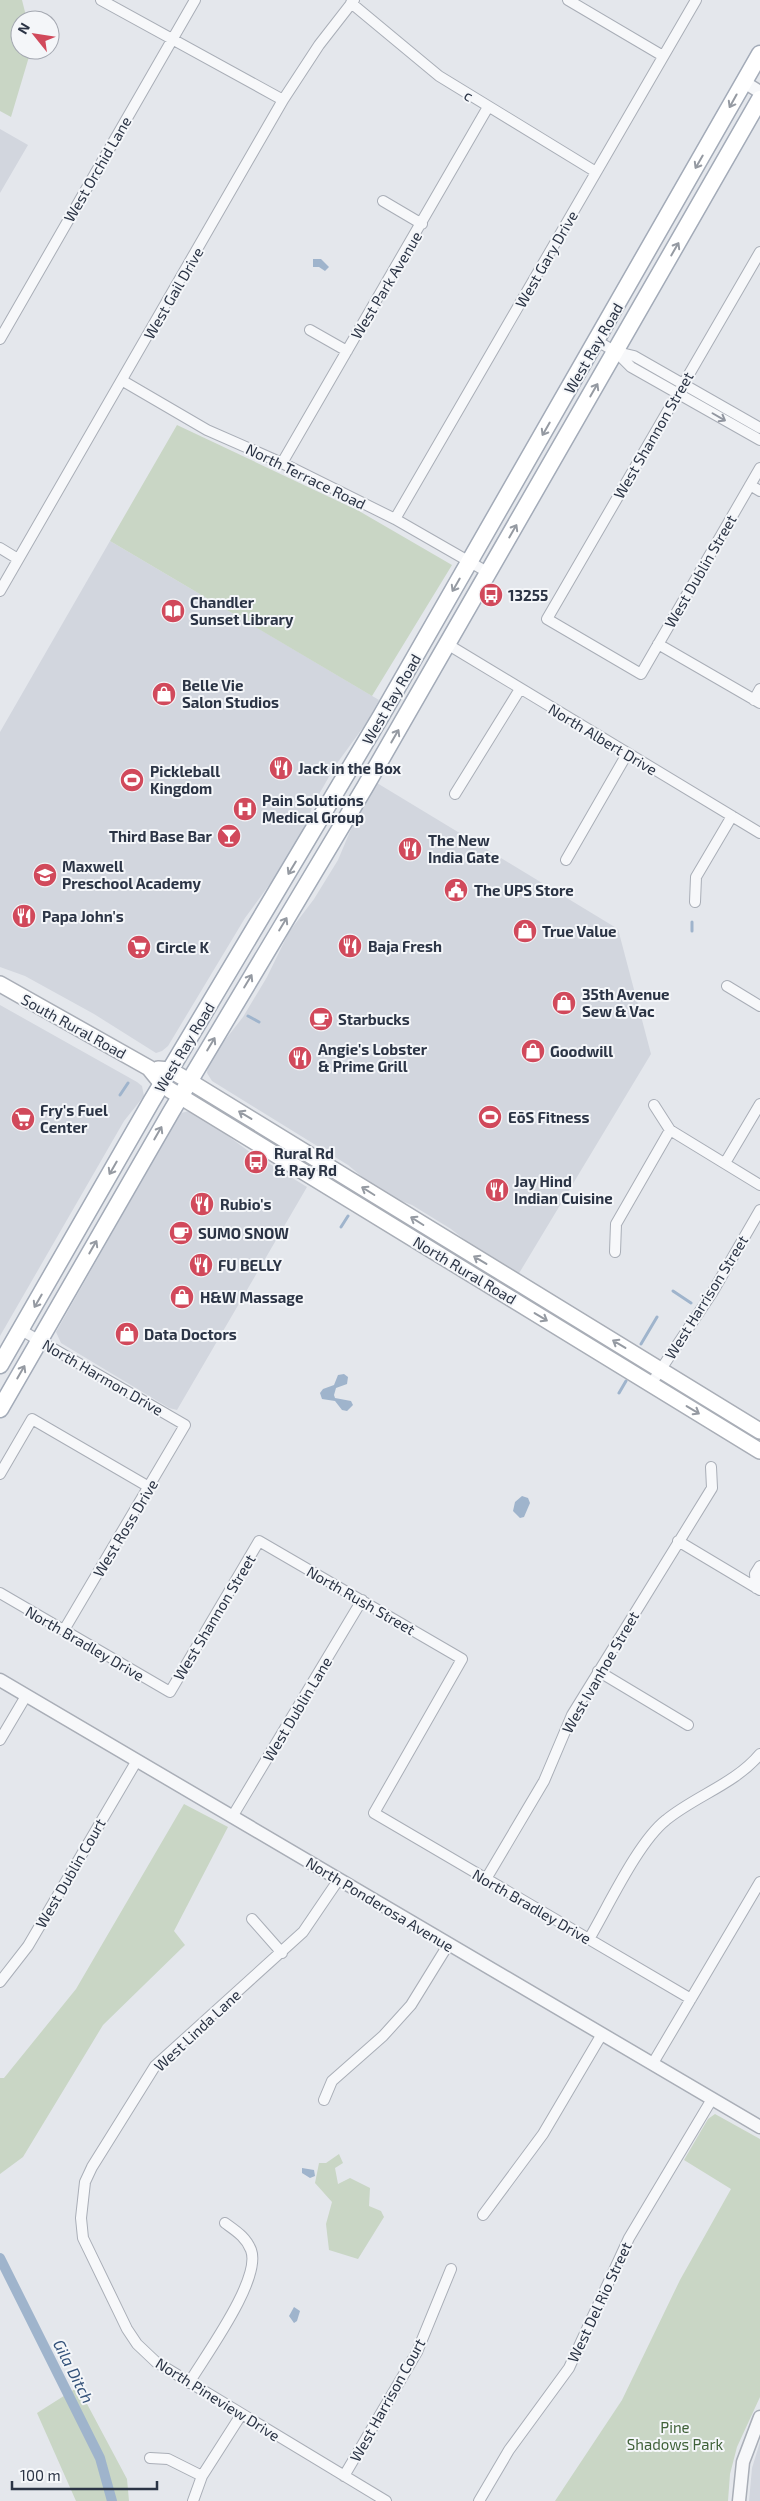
<svg xmlns="http://www.w3.org/2000/svg" width="760" height="2501" viewBox="0 0 760 2501" font-family="'Exo 2',sans-serif">
	<style>
		.built { fill: #d2d6de }
		.green { fill: #c9d6c5 }
		.water { fill: #9fb4cc }
		.lines { fill: none; stroke-linecap: round; stroke-linejoin: round }
		.stream { stroke: #9fb4cc; stroke-width: 3 }
		.canal { stroke: #9fb4cc; stroke-width: 10 }
		.minor-casing { stroke: #a9aeb7; stroke-width: 12 }
		.tertiary-casing { stroke: #a9aeb7; stroke-width: 15 }
		.secondary-casing { stroke: #a9aeb7; stroke-width: 18 }
		.primary-casing { stroke: #a3abb8; stroke-width: 19 }
		.minor { stroke: #f7f8fa; stroke-width: 10 }
		.tertiary { stroke: #f7f8fa; stroke-width: 12 }
		.secondary { stroke: #fff; stroke-width: 15 }
		.primary { stroke: #fff; stroke-width: 16 }
		.oneway { stroke: #959aa2 }
		.oneway2 { stroke: #9196a0 }
		.labels { text-anchor: middle; dominant-baseline: central; stroke-width: 4; stroke-linejoin: round; paint-order: stroke }
		.street-label { font-size: 15px; fill: #2b3445; stroke: #f4f6f9 }
		.poi-label { font-size: 15px; font-weight: bold; fill: #2b3445; stroke: #f4f6f9; text-anchor: start }
		.park-label { font-size: 15px; fill: #3f6138; stroke: #f4f6f9 }
		.water-label { font-size: 16px; font-style: italic; fill: #34527a; stroke: #f4f6f9 }
	</style>
	<rect width="100%" height="100%" fill="#e4e7ec"/>
	<path class="built" d="M0,129L28,145L0,193Z
		M110,541L379,700L367,722L335,766L313,805L303,833L283,866L245,918L168,1046L162,1051L156,1053L94,1014L25,976L0,967V732Z
		M377,783L618,929L651,1054L518,1275L484,1255L451,1229L412,1205L383,1194L348,1165L212,1081L207,1073L208,1066L218,1049L243,1017L267,977L289,932L314,899L338,860L351,829Z
		M0,1005L137,1082L142,1086L144,1096L124,1121L0,1336Z
		M189,1111L197,1113L247,1150L307,1187L177,1410L169,1408L61,1343L56,1332L178,1117L181,1113Z
		M760,2442V2501H749L752,2468Z"/>
	<path class="green" d="M0,0H22L27,20H20V50H31L11,117L0,111Z
		M177,425L359,511L452,565L372,696L110,541Z
		M184,1804L228,1827L174,1931L185,1945L103,2025L23,2157L0,2174V2078H4L76,1989Z
		M715,2114L760,2139V2397L737,2447L730,2474L728,2501H555L622,2400L680,2280L731,2189L684,2160L708,2119Z
		M339,2154L343,2163L335,2168L338,2184L350,2178L370,2188L369,2206L381,2211L384,2217L358,2259L329,2250L326,2224L332,2202L315,2183L319,2163H326Z
		M78,2387L127,2479L129,2501H76L37,2413Z"/>
	<path class="water" d="M313,259H321L329,267L325,271L319,267H313Z
		M344,1374L348,1377L347,1384L336,1388L334,1395L335,1398L351,1401L353,1405L347,1411L342,1410L335,1401L322,1399L320,1393L323,1389L334,1385L338,1375Z
		M522,1496L528,1498L530,1503L524,1517L520,1518L513,1511L515,1502Z
		M302,2168L314,2170L315,2176L310,2178L302,2173Z
		M294,2307L300,2311L297,2321L294,2323L289,2316Z"/>
	<g class="lines">
		<path class="stream" d="M692,931V922
			M248,1016L259,1022
			M120,1095L128,1083
			M341,1227L348,1216
			M673,1291L691,1303
			M641,1344L657,1317
			M619,1393L626,1381"/>
		<path class="canal" d="M0,2258L100,2458L112,2501"/>
		<g class="minor-casing">
			<path id="minor" d="M101,0L283,100
				M568,0L663,56
				M351,3L439,76L596,172
				M383,201L422,224
				M760,252L547,619L641,674L760,468
				M310,330L347,351
				M0,339L195,0
				M597,341L616,352L631,367L760,440
				M617,352L634,356L760,428
				M123,381L207,430L282,463L395,519L489,573
				M282,463L488,107
				M750,485L760,491
				M395,519L696,0
				M0,548L18,559
				M0,591L283,100L319,45L354,0
				M447,644L760,833
				M658,644L760,703
				M754,700L760,689
				M455,794L520,689
				M566,860L627,754
				M695,902L696,877L732,816
				M727,986L760,1006
				M654,1105L670,1130L760,1185
				M725,1163L760,1104
				M615,1252L616,1224L670,1130
				M21,1330L185,1425L64,1630
				M651,1384L712,1293L760,1210
				M0,1474L32,1419L149,1487
				M678,1541L760,1590
				M759,1586L756,1588L755,1574L760,1566
				M0,1593L170,1692L259,1541L462,1659L374,1813L691,1999
				M598,1671L688,1725
				M0,1740L26,1696
				M232,1817L362,1600
				M339,1879L303,1932L155,2066L92,2167L85,2182L81,2218L83,2238L127,2329L137,2344L156,2362L386,2501
				M486,1879L544,1781L572,1715L712,1488L711,1467
				M252,1919L282,1953
				M589,1939C608,1907 638,1842 666,1820C695,1796 735,1784 760,1754
				M0,1982L28,1946L136,1762
				M653,2063L760,1882
				M324,2100L332,2081L383,2036L411,2005L448,1945
				M483,2215L543,2134L602,2034
				M189,2383C205,2356 262,2279 251,2250C246,2237 236,2231 225,2223
				M150,2458L168,2459L202,2476
				M344,2476L417,2352L451,2269
				M193,2501L202,2476L241,2415
				M479,2501L509,2450L569,2368L629,2238L712,2099"/>
		</g>
		<g class="tertiary-casing">
			<path id="tertiary" d="M744,82L760,92
				M0,1680L760,2127
				M739,2501L743,2462L760,2417"/>
		</g>
		<g class="secondary-casing">
			<path id="secondary" d="M0,984L149,1068L162,1084L170,1090L760,1451
				M158,1069L170,1070L189,1081L760,1431"/>
		</g>
		<g class="primary-casing">
			<path id="primary" d="M0,1365L151,1102L381,716L760,54
				M0,1409L171,1112L365,787L760,99"/>
		</g>
		<use href="#minor" class="minor"/>
		<use href="#tertiary" class="tertiary"/>
		<use href="#secondary" class="secondary"/>
		<use href="#primary" class="primary"/>
	</g>
	<defs><path id="oneway-shaft" d="M-6 0H5M1.5-3L5.5 0L1.5 3" fill="none" stroke-width="1.6" stroke-linecap="round" stroke-linejoin="round" transform="scale(1.25)"/></defs>
	<g class="oneway">
		<use href="#oneway-shaft" transform="translate(733 101) rotate(119)"/>
		<use href="#oneway-shaft" transform="translate(699 162) rotate(120)"/>
		<use href="#oneway-shaft" transform="translate(675 249) rotate(-60)"/>
		<use href="#oneway-shaft" transform="translate(594 390) rotate(-60)"/>
		<use href="#oneway-shaft" transform="translate(546 429) rotate(120)"/>
		<use href="#oneway-shaft" transform="translate(513 531) rotate(-60)"/>
		<use href="#oneway-shaft" transform="translate(456 585) rotate(120)"/>
		<use href="#oneway-shaft" transform="translate(395 736) rotate(-60)"/>
		<use href="#oneway-shaft" transform="translate(292 868) rotate(121)"/>
		<use href="#oneway-shaft" transform="translate(283 924) rotate(-59)"/>
		<use href="#oneway-shaft" transform="translate(248 981) rotate(-59)"/>
		<use href="#oneway-shaft" transform="translate(211 1044) rotate(-59)"/>
		<use href="#oneway-shaft" transform="translate(245 1115) rotate(-149)"/>
		<use href="#oneway-shaft" transform="translate(158 1133) rotate(-60)"/>
		<use href="#oneway-shaft" transform="translate(113 1168) rotate(120)"/>
		<use href="#oneway-shaft" transform="translate(368 1191) rotate(-148)"/>
		<use href="#oneway-shaft" transform="translate(417 1221) rotate(-148)"/>
		<use href="#oneway-shaft" transform="translate(93 1247) rotate(-60)"/>
		<use href="#oneway-shaft" transform="translate(480 1260) rotate(-149)"/>
		<use href="#oneway-shaft" transform="translate(38 1301) rotate(120)"/>
		<use href="#oneway-shaft" transform="translate(541 1317) rotate(31)"/>
		<use href="#oneway-shaft" transform="translate(619 1344) rotate(-149)"/>
		<use href="#oneway-shaft" transform="translate(21 1372) rotate(-60)"/>
		<use href="#oneway-shaft" transform="translate(693 1410) rotate(31)"/>
	</g>
	<use class="oneway2" href="#oneway-shaft" transform="translate(719 417) rotate(30)"/>
	<defs>
		<g id="bus-disc" transform="scale(1.25)"><circle r="9.5" fill="#d1495b" stroke="#f4f6f9"/><path d="M-5-6H5V4H4V6H2V4H-2V6H-4V4H-5ZM-3.5-4V0h7V-4ZM-3.5 1.2v1.5H-2V1.2ZM2 1.2v1.5H3.5V1.2Z" fill="#fff"/></g>
		<g id="library-disc" transform="scale(1.25)"><circle r="9.5" fill="#d1495b" stroke="#f4f6f9"/><path d="M-6-4Q-3-5.5-.7-3.5V5Q-3 3-6 4ZM6-4Q3-5.5 .7-3.5V5Q3 3 6 4Z" fill="#fff"/></g>
		<g id="shop-disc" transform="scale(1.25)"><circle r="9.5" fill="#d1495b" stroke="#f4f6f9"/><path d="M-5-2.5h2.3a2.7 3.5 0 0 1 5.4 0H5L5.5 6h-11ZM-1.5-2.5h3a1.5 2.3 0 0 0-3 0Z" fill="#fff"/></g>
		<g id="restaurant-disc" transform="scale(1.25)"><circle r="9.5" fill="#d1495b" stroke="#f4f6f9"/><path d="M-5-6h1v4h1v-4h1v4h1v-4h1v5L-1.5 .5V6h-2V.5L-5-1ZM5-6V6H3V1.5H1.5Q1.5-4 5-6Z" fill="#fff"/></g>
		<g id="stadium-disc" transform="scale(1.25)"><circle r="9.5" fill="#d1495b" stroke="#f4f6f9"/><path d="M0-5a6.5 5 0 1 0 0 10a6.5 5 0 1 0 0-10ZM-3.5-1.8h7v3.6h-7Z" fill="#fff"/></g>
		<g id="hospital-disc" transform="scale(1.25)"><circle r="9.5" fill="#d1495b" stroke="#f4f6f9"/><path d="M-5-5h3v3.5h4V-5h3V5h-3V1.5h-4V5h-3Z" fill="#fff"/></g>
		<g id="bar-disc" transform="scale(1.25)"><circle r="9.5" fill="#d1495b" stroke="#f4f6f9"/><path d="M-6-5H6L.8 .8V4.5H3.5V6h-7V4.5H-.8V.8Z" fill="#fff"/></g>
		<g id="school-disc" transform="scale(1.25)"><circle r="9.5" fill="#d1495b" stroke="#f4f6f9"/><path d="M0-5L7-2L0 1L-7-2ZM-4 1L0 2.5L4 1V4Q0 6-4 4Z" fill="#fff"/></g>
		<g id="civic-disc" transform="scale(1.25)"><circle r="9.5" fill="#d1495b" stroke="#f4f6f9"/><path d="M-.6-6.5H3V-4.5H.6V-3L4-1V1h2V6H-6V1h2V-1L-.6-3ZM-1.2 2.5V6h2.4V2.5Z" fill="#fff"/></g>
		<g id="supermarket-disc" transform="scale(1.25)"><circle r="9.5" fill="#d1495b" stroke="#f4f6f9"/><path d="M-6-5.5h2.5l.6 2H6L4.5 2H-2.5L-4.4-4H-6ZM-1.5 3.2a1.3 1.3 0 1 0 .1 0ZM3 3.2a1.3 1.3 0 1 0 .1 0Z" fill="#fff"/></g>
		<g id="cafe-disc" transform="scale(1.25)"><circle r="9.5" fill="#d1495b" stroke="#f4f6f9"/><path d="M-5.5-4.5H6V0H3Q3 3.5 0 3.5H-2.5Q-5.5 3.5-5.5 0ZM3-3.2v2h1.7v-2ZM-6 4.5H4V6H-6Z" fill="#fff"/></g>
	</defs>
	<g fill-rule="evenodd">
		<use href="#bus-disc" x="491" y="595"/>
		<use href="#library-disc" x="173" y="611"/>
		<use href="#shop-disc" x="164" y="694"/>
		<use href="#restaurant-disc" x="281" y="768"/>
		<use href="#stadium-disc" x="132" y="780"/>
		<use href="#hospital-disc" x="245" y="809"/>
		<use href="#bar-disc" x="229" y="836"/>
		<use href="#restaurant-disc" x="410" y="849"/>
		<use href="#school-disc" x="45" y="875"/>
		<use href="#civic-disc" x="456" y="890"/>
		<use href="#restaurant-disc" x="24" y="916"/>
		<use href="#shop-disc" x="525" y="931"/>
		<use href="#restaurant-disc" x="350" y="946"/>
		<use href="#supermarket-disc" x="139" y="947"/>
		<use href="#shop-disc" x="564" y="1003"/>
		<use href="#cafe-disc" x="321" y="1019"/>
		<use href="#shop-disc" x="533" y="1051"/>
		<use href="#restaurant-disc" x="300" y="1058"/>
		<use href="#stadium-disc" x="490" y="1117"/>
		<use href="#supermarket-disc" x="23" y="1119"/>
		<use href="#bus-disc" x="256" y="1162"/>
		<use href="#restaurant-disc" x="497" y="1190"/>
		<use href="#restaurant-disc" x="202" y="1204"/>
		<use href="#cafe-disc" x="181" y="1233"/>
		<use href="#restaurant-disc" x="201" y="1265"/>
		<use href="#shop-disc" x="182" y="1297"/>
		<use href="#shop-disc" x="127" y="1334"/>
	</g>
	<g class="labels">
		<g class="street-label">
			<text transform="translate(469 95) rotate(32)">c</text>
			<text transform="translate(97 169) rotate(-60)">West Orchid Lane</text>
			<text transform="translate(546 259) rotate(-60)">West Gary Drive</text>
			<text transform="translate(386 285) rotate(-59)">West Park Avenue</text>
			<text transform="translate(173 293) rotate(-60)">West Gail Drive</text>
			<text transform="translate(593 348) rotate(-60)">West Ray Road</text>
			<text transform="translate(653 435) rotate(-60)">West Shannon Street</text>
			<text transform="translate(306 476) rotate(26)">North Terrace Road</text>
			<text transform="translate(700 571) rotate(-60)">West Dublin Street</text>
			<text transform="translate(391 699) rotate(-60)">West Ray Road</text>
			<text transform="translate(603 739) rotate(31)">North Albert Drive</text>
			<text transform="translate(74 1026) rotate(29)">South Rural Road</text>
			<text transform="translate(184 1047) rotate(-59)">West Ray Road</text>
			<text transform="translate(465 1270) rotate(31)">North Rural Road</text>
			<text transform="translate(706 1297) rotate(-58)">West Harrison Street</text>
			<text transform="translate(103 1377) rotate(30)">North Harmon Drive</text>
			<text transform="translate(125 1528) rotate(-59)">West Ross Drive</text>
			<text transform="translate(361 1600) rotate(30)">North Rush Street</text>
			<text transform="translate(214 1617) rotate(-59)">West Shannon Street</text>
			<text transform="translate(85 1643) rotate(30)">North Bradley Drive</text>
			<text transform="translate(600 1672) rotate(-60)">West Ivanhoe Street</text>
			<text transform="translate(297 1709) rotate(-59)">West Dublin Lane</text>
			<text transform="translate(70 1873) rotate(-60)">West Dublin Court</text>
			<text transform="translate(380 1904) rotate(31)">North Ponderosa Avenue</text>
			<text transform="translate(532 1906) rotate(30)">North Bradley Drive</text>
			<text transform="translate(197 2030) rotate(-43)">West Linda Lane</text>
			<text transform="translate(599 2302) rotate(-65)">West Del Rio Street</text>
			<text transform="translate(218 2399) rotate(32)">North Pineview Drive</text>
			<text transform="translate(387 2400) rotate(-61)">West Harrison Court</text>
		</g>
		<g class="poi-label">
			<text x="508" y="595">13255</text>
			<text x="190" y="602">Chandler<tspan x="190" dy="17">Sunset Library</tspan></text>
			<text x="182" y="685">Belle Vie<tspan x="182" dy="17">Salon Studios</tspan></text>
			<text x="298" y="768">Jack in the Box</text>
			<text x="150" y="771">Pickleball<tspan x="150" dy="17">Kingdom</tspan></text>
			<text x="262" y="800">Pain Solutions<tspan x="262" dy="17">Medical Group</tspan></text>
			<text x="212" y="836" text-anchor="end">Third Base Bar</text>
			<text x="428" y="840">The New<tspan x="428" dy="17">India Gate</tspan></text>
			<text x="62" y="866">Maxwell<tspan x="62" dy="17">Preschool Academy</tspan></text>
			<text x="474" y="890">The UPS Store</text>
			<text x="42" y="916">Papa John's</text>
			<text x="542" y="931">True Value</text>
			<text x="368" y="946">Baja Fresh</text>
			<text x="156" y="947">Circle K</text>
			<text x="582" y="994">35th Avenue<tspan x="582" dy="17">Sew &amp; Vac</tspan></text>
			<text x="338" y="1019">Starbucks</text>
			<text x="318" y="1049">Angie's Lobster<tspan x="318" dy="17">&amp; Prime Grill</tspan></text>
			<text x="550" y="1051">Goodwill</text>
			<text x="40" y="1110">Fry's Fuel<tspan x="40" dy="17">Center</tspan></text>
			<text x="508" y="1117">EōS Fitness</text>
			<text x="274" y="1153">Rural Rd<tspan x="274" dy="17">&amp; Ray Rd</tspan></text>
			<text x="514" y="1181">Jay Hind<tspan x="514" dy="17">Indian Cuisine</tspan></text>
			<text x="220" y="1204">Rubio's</text>
			<text x="198" y="1233">SUMO SNOW</text>
			<text x="218" y="1265">FU BELLY</text>
			<text x="200" y="1297">H&amp;W Massage</text>
			<text x="144" y="1334">Data Doctors</text>
		</g>
		<g class="park-label">
			<text x="675" y="2427">Pine<tspan x="675" dy="17">Shadows Park</tspan></text>
		</g>
		<g class="water-label">
			<text transform="translate(74 2371) rotate(63)">Gila Ditch</text>
		</g>
	</g>
	<g transform="translate(35 35) rotate(300)"><circle r="24" fill="#f4f6f9" stroke="#a4a8b1"/>
	<path d="M0-4L9 19L0 12L-9 19Z" fill="#d1495b"/>
	<text y="-8" font-size="14" font-weight="bold" text-anchor="middle" fill="#2b3445">N</text>
	</g>
	<path d="M12 2481v8h145v-8" fill="none" stroke="#2b3445" stroke-width="2.5"/>
	<text x="20" y="2481" font-size="15" fill="#2b3445" stroke="#f4f6f9" stroke-width="4" paint-order="stroke">100 m</text>
</svg>
